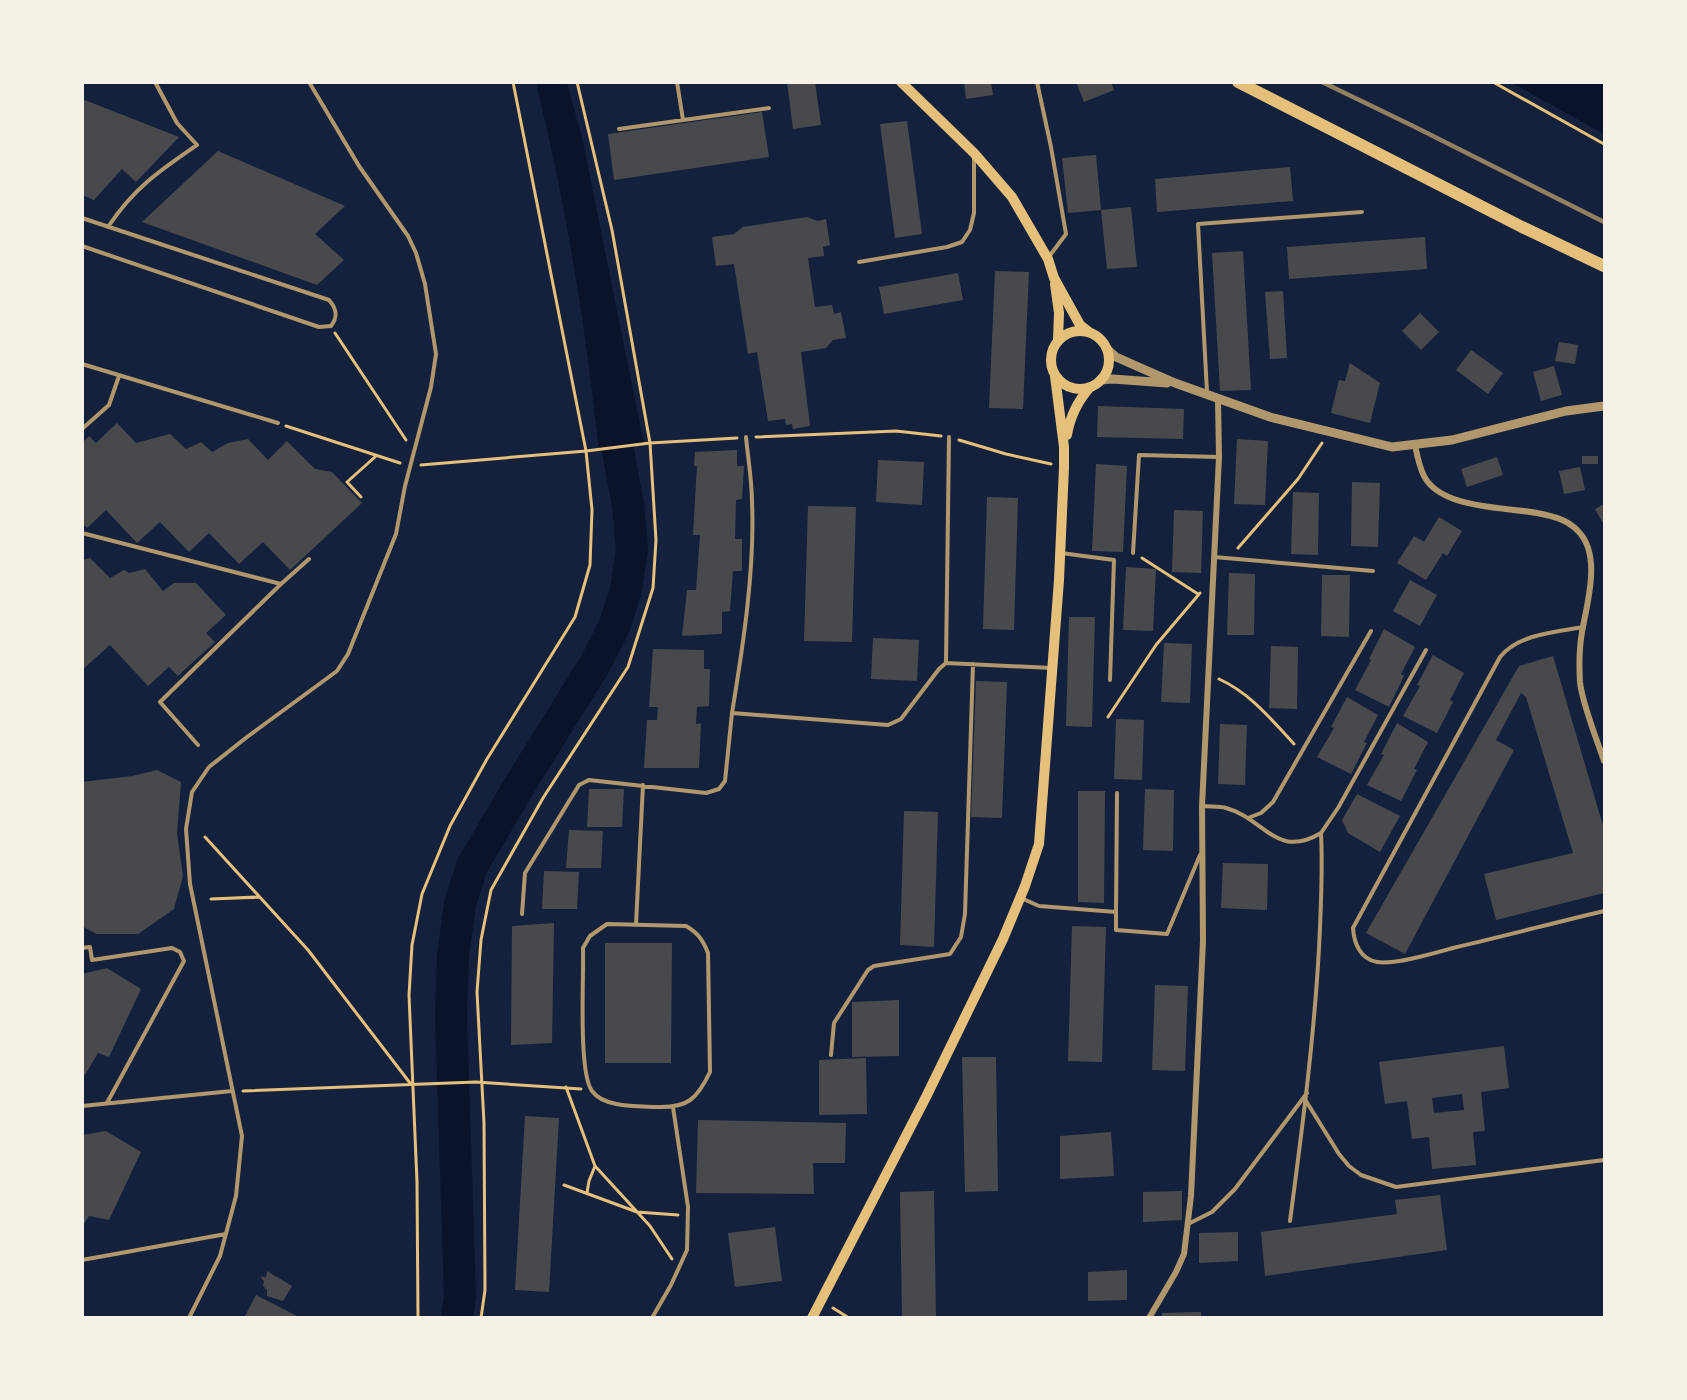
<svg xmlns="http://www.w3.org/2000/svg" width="1687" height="1400" viewBox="0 0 1687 1400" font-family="Bitter,serif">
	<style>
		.water { fill: #0b132b }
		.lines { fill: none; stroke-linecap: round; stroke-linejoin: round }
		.river { stroke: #0b132b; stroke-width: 32 }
		.building { fill: #48494c; fill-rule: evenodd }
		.path { stroke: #e5c07b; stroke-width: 3 }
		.service { stroke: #b1986c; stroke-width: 4 }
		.minor { stroke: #b1986c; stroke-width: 6 }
		.tertiary { stroke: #b1986c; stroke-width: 9 }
		.secondary { stroke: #e5c07b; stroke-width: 10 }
		.trunk { stroke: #e5c07b; stroke-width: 12 }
		.rail { stroke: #918062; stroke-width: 4.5 }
	</style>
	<rect width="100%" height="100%" fill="#14213d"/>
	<path class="water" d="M536,83H567L582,137L644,444L599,452C586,328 566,204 536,83Z
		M1512,83H1604V134Z"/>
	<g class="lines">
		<path class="river" d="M457,1318L460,1296L451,1017L453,956L460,904L472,866L524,778L595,664L614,627L626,590L632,549L628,505L610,407"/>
	</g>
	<path class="building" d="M787,82H815L821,125L793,129Z
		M964,82H991L993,95L966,99Z
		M1076,82H1111L1114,90L1084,102Z
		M82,99L179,137L136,182L122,169L94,200L82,195Z
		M762,112L769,157L614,180L608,134Z
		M907,121L922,234L895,238L880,124Z
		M218,151L345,206L315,234L344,260L317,285L142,222Z
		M1096,155L1101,210L1131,207L1137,267L1107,269L1101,210L1068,213L1062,158Z
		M1290,167L1293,201L1157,212L1155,179Z
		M807,217L818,221L826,219L830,245L823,247L824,256L808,258L815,307L832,305L834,314L841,312L846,338L833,340L826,348L801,352L810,426L793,429L792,424L786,425L785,419L768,421L757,352L748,354L734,264L716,266L712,237L734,234L743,227Z
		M1425,237L1427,269L1289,279L1287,247Z
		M1243,251L1251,390L1220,391L1212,253Z
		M995,271L1029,272L1023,409L989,408Z
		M958,273L963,300L884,314L879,287Z
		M1283,291L1287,358L1270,359L1265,292Z
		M1420,313L1439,332L1421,350L1402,331Z
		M1559,342L1578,345L1575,364L1555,361Z
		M1471,350L1503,373L1488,394L1456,370Z
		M1350,363L1380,383L1370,423L1331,413L1339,380L1345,381Z
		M1554,366L1562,395L1541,401L1533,372Z
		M1098,406L1184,409L1183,439L1097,437Z
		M117,423L136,443L170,434L186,449L201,442L212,452L228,443L248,439L268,460L287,441L315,469L332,472L362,503L290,570L263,542L239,564L209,533L189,552L160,522L137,543L106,510L87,528L82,523L83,442L89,436L96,443Z
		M1237,439L1268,441L1265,505L1234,504Z
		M737,450V466H744L742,499L736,500L735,539H742V571H733L730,611L722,612V634L682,636L687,590H696L700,535H693L697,466H694L695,452Z
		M1582,456H1598V464H1582Z
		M1497,457L1503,475L1467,487L1461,469Z
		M878,460L924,462L922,505L876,502Z
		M1096,464L1127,466L1123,552L1092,551Z
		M1580,467L1585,490L1564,494L1559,471Z
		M1352,482L1380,483L1378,547L1351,546Z
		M1293,492L1319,493L1318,555L1291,554Z
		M987,497L1018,498L1014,630L983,629Z
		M1604,504V525L1595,509Z
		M808,506L856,507L852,642L804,641Z
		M1174,510L1203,511L1201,573L1172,572Z
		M1439,517L1462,531L1447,556L1443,553L1426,580L1397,563L1414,536L1424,542Z
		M90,558L110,578L124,570L129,573L145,569L163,591L174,583H196L226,615L206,633L215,642L178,676L169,667L148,686L110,645L82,670V560Z
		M1126,567L1156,569L1153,631L1123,630Z
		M1229,573L1255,574L1254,635H1227Z
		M1322,575H1350L1349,637L1321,636Z
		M1410,580L1437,595L1420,626L1393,611Z
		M1069,617H1095L1092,727L1066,726Z
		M1384,629L1415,647L1401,674L1404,676L1389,707L1355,690L1371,660L1369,659Z
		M873,638L919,640L917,681L871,679Z
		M1164,643L1192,644L1190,703L1161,702Z
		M1271,646L1298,647L1297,709L1269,708Z
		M653,649L704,650V669H710L709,706L697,707L696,724L701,723L699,768H644L647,720H657L658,707H649Z
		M1433,655L1464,673L1450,700L1453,702L1437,733L1403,716L1420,686L1417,685Z
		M1553,656L1604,829V893L1496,920L1484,874L1573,853L1526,697L1521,693L1496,740L1514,750L1405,954L1366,933L1519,666Z
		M976,681L1007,682L1002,818L971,817Z
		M1347,697L1378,715L1364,742L1367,743L1351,774L1317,757L1334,728L1331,727Z
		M1116,719L1144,720L1142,780L1114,779Z
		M1397,723L1428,742L1414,769L1417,770L1401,801L1367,785L1384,755L1381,754Z
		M1220,724L1247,725L1245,785L1218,784Z
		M157,770L181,782L177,833L183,876L174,909L138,934H96L82,926V782L132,776Z
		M589,789H624L622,827H587Z
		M1145,789L1174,790L1173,851L1143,850Z
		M1078,791H1105L1104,903L1078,902Z
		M1357,794L1400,816L1380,852L1348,833L1342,820Z
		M904,811L938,812L934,947L900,945Z
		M569,830L603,831L601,868H566Z
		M1223,863L1268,864L1267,910L1221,908Z
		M544,871L579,872L577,909H542Z
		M554,923L552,1043L511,1045L512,926Z
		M1072,926L1106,927L1102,1062L1068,1061Z
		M605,943H672L671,1063H605Z
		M107,968L141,989L109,1057L98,1053L85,1075L82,1074V974Z
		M1155,985L1188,986L1185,1071L1152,1070Z
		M899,1000V1056L852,1057V1002Z
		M1504,1046L1509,1088L1481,1092L1485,1131L1473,1132L1476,1165L1432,1169L1429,1137L1412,1139L1407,1101L1385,1104L1379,1062ZM1462,1094L1464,1110L1434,1113L1432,1098Z
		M962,1057H996L998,1191L965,1192Z
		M866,1058L867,1114L819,1115V1060Z
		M525,1116L559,1118L549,1292L515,1290Z
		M698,1120L846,1123L845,1163H813L814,1194L696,1193Z
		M106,1131L141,1152L109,1220L89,1216L82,1227V1135Z
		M1111,1132L1114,1176L1060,1179V1136Z
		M934,1191L936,1318H902L900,1192Z
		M1182,1191V1220L1143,1222V1192Z
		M1440,1195L1447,1250L1265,1276L1261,1232L1397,1214L1395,1200Z
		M775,1227L782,1281L735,1287L728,1233Z
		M1238,1232V1261L1199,1263V1233Z
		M1127,1270V1300L1088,1301V1272Z
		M267,1271L292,1286L283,1301L267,1296V1290L263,1286L264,1281L261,1278L262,1276L266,1278Z
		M256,1295L301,1318H244Z
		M1201,1312V1318H1162V1313Z"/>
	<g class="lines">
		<path class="path" d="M1493,82L1604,144
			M335,333L406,440
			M286,426L400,463
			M756,437L896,431L941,436
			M959,440L1006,454L1051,464
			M421,465L586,451L650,443L737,438
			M361,497L347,482L375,457
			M1238,548L1298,479L1322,443
			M1142,558L1198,594
			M1219,679C1250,693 1271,719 1294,744
			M1108,717L1156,645L1200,593
			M205,837L308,950L410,1083
			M211,899L259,897
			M566,1087L595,1166L650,1226L672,1259
			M243,1091L476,1082L581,1089
			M564,1185L637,1212L678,1215
			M587,1193L589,1181L595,1166
			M833,1308L849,1318
			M418,1318L417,1182L409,995L412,945L422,894L450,826L487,759L575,617L590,565L592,510L586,451L513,82
			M481,1318L485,1290L484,1123L477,992L481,940L491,890L543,798L628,667L653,588L656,540L650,443L612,230L577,82"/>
		<path class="service" d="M677,82L683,120
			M1037,82L1051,147L1066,234L1048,258
			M619,129L769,108
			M82,218L329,300C337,309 338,317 331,326L319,327L82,246
			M108,227C134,188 159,171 197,145L177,123L155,82
			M859,262L947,247L962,242L970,230L974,213V157
			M82,364L278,423
			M1207,392L1198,224L1362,212
			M82,429L109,405L119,376
			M746,437C748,459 752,480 752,502C755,569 743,646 732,713L888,725L901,719L939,669L946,663L1052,668
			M82,533L281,584L160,702L198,745
			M1061,553L1114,560L1110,680
			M1133,553L1139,455L1219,457
			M1214,557L1373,571
			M281,584L309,559
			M1583,627C1555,632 1519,634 1500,657L1353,928C1354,943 1360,959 1377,962C1395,965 1435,953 1453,948C1504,936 1554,923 1604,911
			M946,663L949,437
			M1202,806C1210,807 1219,806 1226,808C1264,818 1276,860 1321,833C1323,871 1321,909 1319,948C1314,1040 1302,1130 1290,1221
			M1248,818L1261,813L1273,802L1371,631
			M1321,833L1338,808L1426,650
			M1021,898L1039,906L1116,912L1117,793
			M1116,912V930L1167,934L1200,855
			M522,914L525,873L579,785L589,780L706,793L719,789L725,781L732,713
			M607,924L686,926C698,933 703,940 708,953L710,1072C697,1099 688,1108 657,1107C638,1106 604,1108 592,1091C578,1072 584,976 583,948L590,936Z
			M636,924L643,785
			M82,948L90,947L92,960L172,948L180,952L184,961L107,1103
			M831,1055L834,1023L868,970L874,966L950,954L961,937L965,914L973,664
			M1306,1101L1339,1154L1349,1166L1361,1175L1396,1187L1604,1160
			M82,1106L232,1091
			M1188,1224L1212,1212L1235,1189L1307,1093
			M82,1260L226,1234
			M189,1318L220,1256L236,1196L242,1136L190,884L186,829L192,792L209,767L247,737L337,671L348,654L396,534L405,486L431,387L436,354L425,284L416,253L408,236L359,166L309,82
			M652,1318L671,1285L687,1250L688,1207L673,1107"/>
		<path class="minor" d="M1415,445C1417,455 1419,466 1424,476C1441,509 1504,507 1537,513C1552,516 1567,519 1578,531C1602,555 1587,603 1582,632C1579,649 1579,665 1580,682C1582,703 1597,740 1604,761
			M1149,1318L1176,1272L1184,1254L1191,1196L1203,941L1202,806L1219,457L1218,399"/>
		<path class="tertiary" d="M1106,348L1116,357L1175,383L1270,417L1392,447L1452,440L1566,411L1604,406
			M1100,380L1113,379L1167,383"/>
		<path class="secondary" d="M901,82L974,153L1012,197L1048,259L1054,278L1080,325L1089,332
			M1055,284L1059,313L1058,340
			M1051 360a29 29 0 1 1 58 0a29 29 0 1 1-58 0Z
			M1067,435C1070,416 1077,402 1090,387
			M812,1318L926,1097L1003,939L1025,886L1039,844L1059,580L1064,467V447L1055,376"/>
		<path class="trunk" d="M1238,82L1522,227L1604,266"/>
		<path class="rail" d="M1322,82L1413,126L1604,222"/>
	</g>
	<rect width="1687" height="1400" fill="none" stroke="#f6f1e7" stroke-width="168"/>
</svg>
